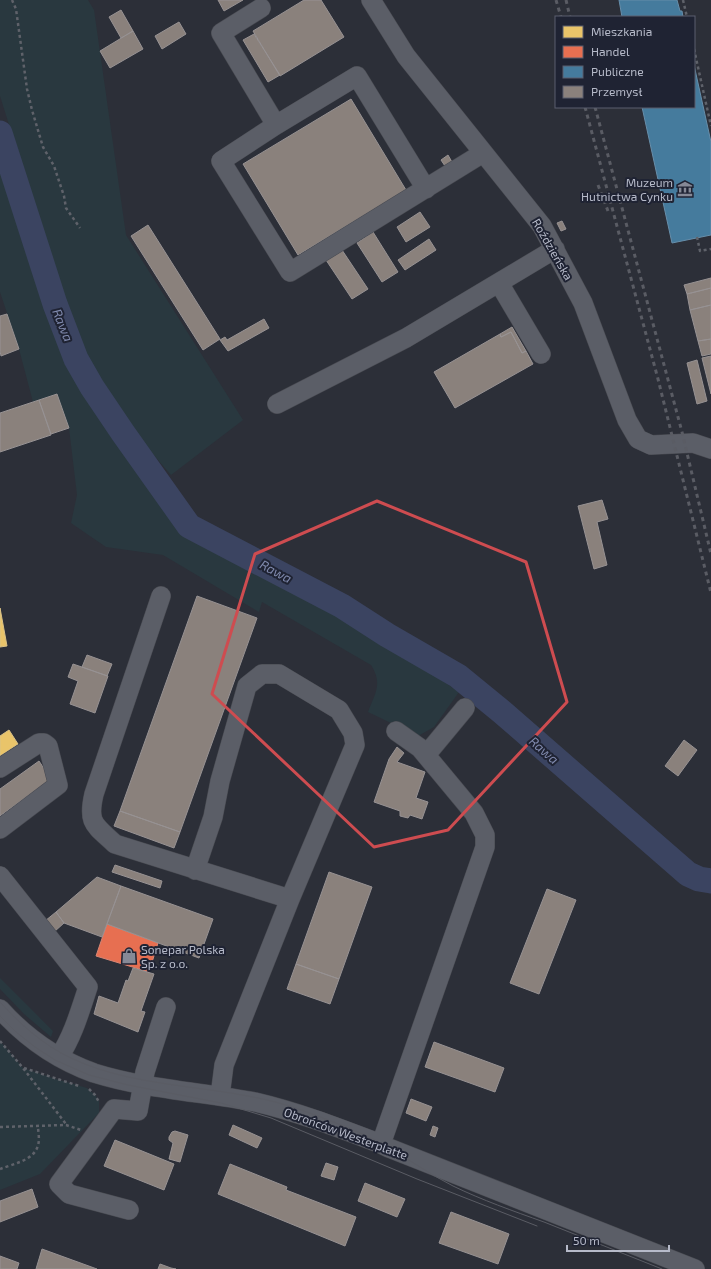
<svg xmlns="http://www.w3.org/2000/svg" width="711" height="1269" viewBox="0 0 711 1269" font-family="'Exo 2',sans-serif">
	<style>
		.green { fill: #29383f }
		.homes { fill: #e9c46a; stroke: #dac186 }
		.shops { fill: #e76f51; stroke: #d88675 }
		.public { fill: #457b9d; stroke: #678eaa }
		.industry { fill: #8a817c; stroke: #979293 }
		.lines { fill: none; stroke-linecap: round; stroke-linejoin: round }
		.river { stroke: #3b4461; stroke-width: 25 }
		.minor-casing { stroke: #484a51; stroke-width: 20 }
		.path { stroke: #5f626a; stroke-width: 2.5; stroke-dasharray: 3 3; stroke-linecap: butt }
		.minor { stroke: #5b5e67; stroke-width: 19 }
		.tram { stroke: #5a5c64; stroke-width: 1 }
		.rail { stroke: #5a5c64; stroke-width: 3; stroke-dasharray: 4 4; stroke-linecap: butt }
		.marked { fill: none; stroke: #ce4c50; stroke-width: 3; stroke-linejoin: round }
		.labels { text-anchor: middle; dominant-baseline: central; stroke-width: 4; stroke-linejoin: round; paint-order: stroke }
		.poi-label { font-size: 12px; fill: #b6bac9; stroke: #1f2333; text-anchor: end }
		.street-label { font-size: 12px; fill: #b6bac9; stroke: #1f2333 }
		.water-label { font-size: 13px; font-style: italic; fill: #808aae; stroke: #1f2333 }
	</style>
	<rect width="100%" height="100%" fill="#2c2f38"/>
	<path class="green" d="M0,0H88L94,10L126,235L243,420L171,475L132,430L90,367L73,328L0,96Z
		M0,161L65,363L79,386L184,531L334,611L400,652L459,692L434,727L418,736L368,712C375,693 383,684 371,665L262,602L259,612L163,555L106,547L71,523L77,495L69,428L57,394L33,402L19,349L0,292Z
		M0,978L53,1031L51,1037L24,1014L0,989Z
		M0,1041L23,1068L56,1079L87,1088L95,1095L99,1101V1113L40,1174L0,1190Z"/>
	<path class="homes" d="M0,608L7,646L0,647Z
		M9,730L18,744L0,756V736Z"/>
	<path class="shops" d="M107,924L158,943L149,972L96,956Z"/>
	<path class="public" d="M619,0H677L680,11H682L683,17H622Z
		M694,65L711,142V235L672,243L642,107H694Z"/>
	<path class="industry" d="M218,0H243L224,11Z
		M304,0H321L344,37L280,76L253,31Z
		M121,10L133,31L121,38L109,17Z
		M179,22L186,34L162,49L155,36Z
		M133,31L143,49L110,68L100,51Z
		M254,34L280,75L268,82L243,40Z
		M351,99L406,190L298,255L243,164Z
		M448,155L452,162L445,166L441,160Z
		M420,212L430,227L406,242L397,227Z
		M562,221L566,229L561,231L557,223Z
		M148,225L220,339L203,350L131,236Z
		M373,232L398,272L382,282L357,243Z
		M429,239L436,250L405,270L398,260Z
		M342,250L368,289L352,299L326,260Z
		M711,278V288L687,294L684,285Z
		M711,288V305L690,310L687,294Z
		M711,305V339L698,341L690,310Z
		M7,314L19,349L1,356L0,351V316Z
		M264,319L269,328L228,351L220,340L225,337L227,340Z
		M512,327L526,351L522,353L511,332L501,337L500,334Z
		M511,332L522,353L526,351L533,364L455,408L434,372L500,334L501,337Z
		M711,339V354L702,356L698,341Z
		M711,356V394L702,358Z
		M697,360L707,401L697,404L687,363Z
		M57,394L69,428L51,434L39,400Z
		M39,400L51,435L0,452V413Z
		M602,500L608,519L597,522L607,565L594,569L578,506Z
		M197,596L257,618L180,832L120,811Z
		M87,655L112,664L107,676L82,667Z
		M73,664L108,676L95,713L70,704L78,681L68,677Z
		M684,740L697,750L678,776L665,766Z
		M397,747L404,753L397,762L425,772L416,798L428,802L422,819L410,815L408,818L400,816V811L374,802L389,759Z
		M39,761L51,779L0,816V789Z
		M120,811L180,832L174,848L114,826Z
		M115,865L162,881L160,888L112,872Z
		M329,872L372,887L339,979L296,964Z
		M97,877L121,886L102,937L64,923L56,912Z
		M121,886L213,919L199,958L107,924Z
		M547,889L576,900L539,994L510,983Z
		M56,912L64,923L54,932L45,921Z
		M296,964L339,979L330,1004L287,989Z
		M133,968L154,974L141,1011L145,1012L138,1032L94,1014L99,996L118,1003L126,980L128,981Z
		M434,1042L504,1068L495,1092L425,1067Z
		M411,1099L432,1107L426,1121L406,1113Z
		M233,1125L262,1138L257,1148L229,1135Z
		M433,1126L438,1128L435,1137L430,1135Z
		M175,1131L188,1135L180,1162L169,1159L173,1143L169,1140V1137L172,1132Z
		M115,1140L174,1164L164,1190L104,1166Z
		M326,1163L338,1167L334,1180L321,1176Z
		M230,1164L287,1187L286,1190L356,1217L345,1246L218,1194Z
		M365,1183L405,1199L397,1217L358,1201Z
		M32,1189L38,1207L0,1222V1201Z
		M451,1212L509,1234L498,1264L439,1243Z
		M42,1249L97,1269H36Z
		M0,1256L19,1263L17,1269H0Z
		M160,1264L171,1268L176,1269H158Z"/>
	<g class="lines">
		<path class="river" d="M0,133L55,304L76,359L92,387L123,433L189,526L342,606L387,635L458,676L502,712L688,874L699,879L711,881"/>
		<g class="minor-casing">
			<path id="minor" d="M371,0L406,56L542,226L583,303L627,420L638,439L651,445L693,443L711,449
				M261,8L221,33L276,125
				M426,189L357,76L276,125L221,161L290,272L483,153
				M499,283L541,354
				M277,404L406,338L555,249
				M161,596L94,794C87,824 95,825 115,844L290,899
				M426,755L465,708
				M0,768L39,743H44L48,746L58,785L0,829
				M195,870L213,817L220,781L247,686L262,674H279L339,710L353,733L355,745L290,899L224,1065L220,1096
				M0,876L88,987C80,1011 73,1036 59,1057
				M0,1009C26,1038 58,1060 94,1073C145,1089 202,1092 255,1102C298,1112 339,1128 381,1144L389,1148L695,1269
				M381,1144L485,847V835L474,813L420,748L396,731
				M129,1210L69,1194L59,1184L114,1109L138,1111L145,1072L166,1007"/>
		</g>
		<path class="path" d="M12,0L16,9L27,89L32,110L43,147L54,166L64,196L66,208L80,228
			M683,0L687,17
			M694,49L711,126
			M697,237L700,251L711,249
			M0,1041L23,1068L66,1124
			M24,1068L79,1086
			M89,1089L95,1095L99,1102
			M0,1127L66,1125L81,1130
			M0,1169C13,1164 35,1160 38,1145C40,1139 38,1132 38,1126"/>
		<use href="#minor" class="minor"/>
		<path class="tram" d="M0,1002C20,1024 43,1045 71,1058C142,1092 230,1083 304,1111C331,1121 359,1131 384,1145C407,1158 429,1174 453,1186C482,1200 513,1211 544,1222C583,1238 623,1253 662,1269
			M0,1016L16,1032L35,1047L55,1060L89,1075L128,1085L221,1103L271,1118L417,1179L537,1226"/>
		<path class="rail" d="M556,0L561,17
			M566,0L570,17
			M585,107L658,379L711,593
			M595,107L682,432L711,554
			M598,185L608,211"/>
	</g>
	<path class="marked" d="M377,501L526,562L567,702L448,830L374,847L212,694L255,554Z"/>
	<defs>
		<g id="museum-bare" transform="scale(1.2)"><path d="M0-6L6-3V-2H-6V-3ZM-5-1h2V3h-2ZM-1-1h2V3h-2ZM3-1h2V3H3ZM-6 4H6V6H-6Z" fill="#868996" stroke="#1f2333" stroke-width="2.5" paint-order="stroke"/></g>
		<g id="shop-bare" transform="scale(1.2)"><path d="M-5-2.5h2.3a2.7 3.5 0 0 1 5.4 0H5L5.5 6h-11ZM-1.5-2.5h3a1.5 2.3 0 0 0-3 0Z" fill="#868996" stroke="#1f2333" stroke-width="2.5" paint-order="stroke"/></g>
	</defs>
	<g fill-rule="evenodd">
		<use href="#museum-bare" x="685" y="189"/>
		<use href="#shop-bare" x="129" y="956"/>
	</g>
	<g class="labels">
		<g class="poi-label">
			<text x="673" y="182">Muzeum<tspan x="673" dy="14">Hutnictwa Cynku</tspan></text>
			<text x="141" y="949" text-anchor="start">Sonepar Polska<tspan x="141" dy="14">Sp. z o.o.</tspan></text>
		</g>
		<g class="street-label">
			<text transform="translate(553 249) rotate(60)">Roździeńska</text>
			<text transform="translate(346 1133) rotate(20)">Obrońców Westerplatte</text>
		</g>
		<g class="water-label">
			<text transform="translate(63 325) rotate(68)">Rawa</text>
			<text transform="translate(276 571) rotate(28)">Rawa</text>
			<text transform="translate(544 750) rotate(41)">Rawa</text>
		</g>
	</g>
	<rect x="555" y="16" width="140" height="92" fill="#1f2333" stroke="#5b5f6f"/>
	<rect x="563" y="26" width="20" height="12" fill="#e9c46a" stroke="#5b5f6f"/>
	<text x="591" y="36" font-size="12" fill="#b6bac9">Mieszkania</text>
	<rect x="563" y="46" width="20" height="12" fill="#e76f51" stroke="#5b5f6f"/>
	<text x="591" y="56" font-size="12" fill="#b6bac9">Handel</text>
	<rect x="563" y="66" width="20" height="12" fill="#457b9d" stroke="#5b5f6f"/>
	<text x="591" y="76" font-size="12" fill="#b6bac9">Publiczne</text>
	<rect x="563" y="86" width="20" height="12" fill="#8a817c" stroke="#5b5f6f"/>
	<text x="591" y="96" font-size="12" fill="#b6bac9">Przemysł</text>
	<path d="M567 1245v6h102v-6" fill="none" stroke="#b6bac9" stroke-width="2"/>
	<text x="573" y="1245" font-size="12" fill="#b6bac9" stroke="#1f2333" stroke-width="3" paint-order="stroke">50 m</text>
</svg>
